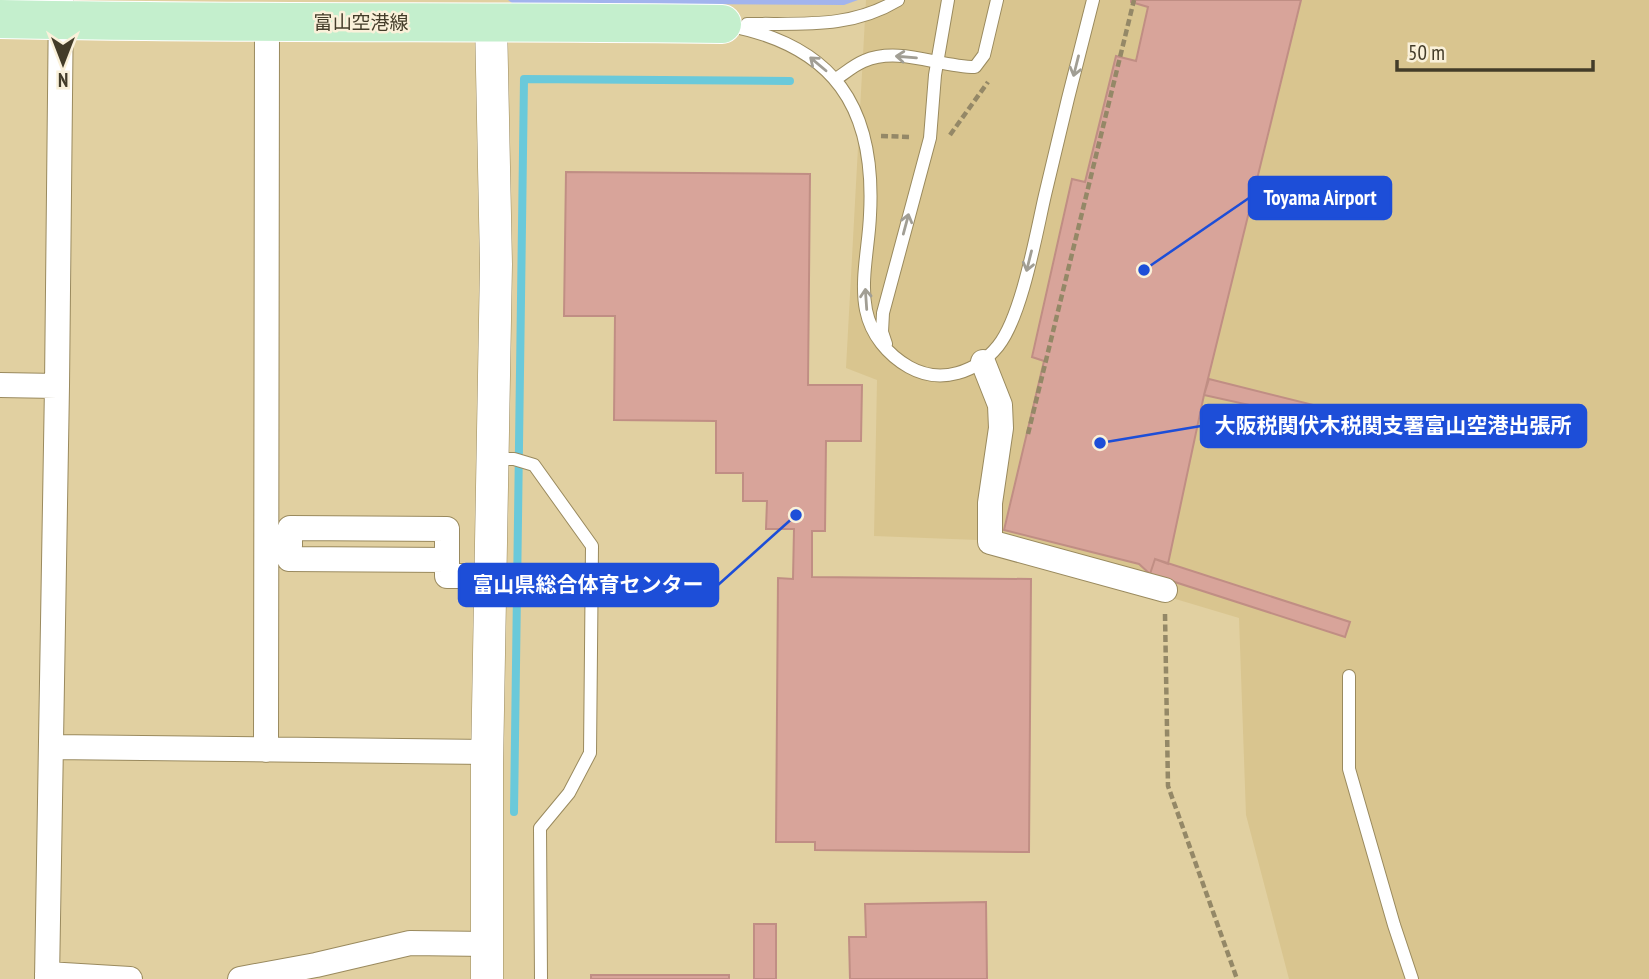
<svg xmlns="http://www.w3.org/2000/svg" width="1649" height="979" viewBox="0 0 1649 979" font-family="'PT Sans Narrow','Noto Sans JP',sans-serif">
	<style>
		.built { fill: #d9c58f }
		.green { fill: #a2b4ed }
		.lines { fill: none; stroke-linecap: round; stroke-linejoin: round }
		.stream { stroke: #6ac9da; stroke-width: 8 }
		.building { fill: #d8a49a; stroke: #c08e84; stroke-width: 2 }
		.service-casing { stroke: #9a8a5e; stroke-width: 14 }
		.minor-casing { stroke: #9a8a5e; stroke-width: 26 }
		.tertiary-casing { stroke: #9a8a5e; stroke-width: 33 }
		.primary-casing { stroke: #fff; stroke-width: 40 }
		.path { stroke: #948867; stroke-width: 4.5; stroke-dasharray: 7 3.5; stroke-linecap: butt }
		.service { stroke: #fff; stroke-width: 12 }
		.minor { stroke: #fff; stroke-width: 24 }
		.tertiary { stroke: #fff; stroke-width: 32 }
		.primary { stroke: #c4efcd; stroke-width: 38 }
		.oneway { stroke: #a19e94 }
		.labels { text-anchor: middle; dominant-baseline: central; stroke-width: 5; stroke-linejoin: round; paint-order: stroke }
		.street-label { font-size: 19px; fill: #433c29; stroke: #faf1da }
		.leader { fill: none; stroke: #1d4ed8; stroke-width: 2.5 }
		.callout-dot { fill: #1d4ed8; stroke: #faf1da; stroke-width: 2.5 }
		.callout { fill: #1d4ed8; stroke: #1d4ed8; stroke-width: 2.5 }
		.callout-label { font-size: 21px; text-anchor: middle; font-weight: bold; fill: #fff }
	</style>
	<rect width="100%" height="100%" fill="#e1d0a1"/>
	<path class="built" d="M866,0H1649V979H1289L1246,815L1239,618L978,540L874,536L877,380L846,368Z"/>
	<path class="green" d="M508,0H858L844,5L512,3Z"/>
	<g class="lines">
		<path class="stream" d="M514,812L524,79L790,81"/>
	</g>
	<path class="building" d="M1131,0H1301L1204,395L1168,564L1155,559L1150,574L1139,564L1004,530L1044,361L1032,357L1072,179L1085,182L1116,56L1136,61L1148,7L1131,2Z
		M566,172L810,174L808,385H862L861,441H826L825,531H812V577L1031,579L1029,852L815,850V842H776L778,578L793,579L794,529H766L767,501H743V473H716V421L614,420L615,316H564Z
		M1209,379L1382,422L1381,434L1204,395Z
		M1155,559L1350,622L1345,637L1150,574Z
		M986,902L987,979H850L849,937H866L865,904Z
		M754,924H776V979H754Z
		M591,975H729V979H591Z"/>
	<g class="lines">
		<g class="service-casing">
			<path id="service" d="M747,24C801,23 850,29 898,0
				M726,25C834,45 876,107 870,215C869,245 860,280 866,310C871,335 888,355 909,367C941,385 977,372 998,346C1022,316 1036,234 1045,195C1060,130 1076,65 1093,0
				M836,79C845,73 854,65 864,61C899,46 939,67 975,67L984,55L997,0
				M886,344L882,332L883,313L930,138L935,75L948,0
				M492,459H514L534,465L592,546L590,753L569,793L540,828L541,979
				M1349,676V769L1394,925L1412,979"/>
		</g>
		<g class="minor-casing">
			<path id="minor" d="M983,362L1000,405L1001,428L990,503V542L1165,590
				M0,385L57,386
				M267,545H290V528L447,529V576H490
				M290,545L289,559L447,560
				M52,747L487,752
				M266,750L267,23
				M47,974L130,979
				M47,979L57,386L61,0
				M240,979L316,965L410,943L487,944"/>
		</g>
		<g class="tertiary-casing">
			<path id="tertiary" d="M487,979V766L496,264L491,21"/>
		</g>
		<g class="primary-casing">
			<path id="primary" d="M0,19C241,24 481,21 722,24"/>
		</g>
		<path class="path" d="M950,135L988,82
			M881,136L911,137
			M1028,434L1134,0
			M1165,614L1168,786L1237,979"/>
		<use href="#service" class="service"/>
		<use href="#minor" class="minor"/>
		<use href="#tertiary" class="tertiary"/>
		<use href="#primary" class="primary"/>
	</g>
	<defs><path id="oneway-shaft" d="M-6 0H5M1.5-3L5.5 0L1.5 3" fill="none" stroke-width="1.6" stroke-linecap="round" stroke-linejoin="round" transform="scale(1.75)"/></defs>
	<g class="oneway">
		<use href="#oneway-shaft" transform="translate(906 57) rotate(-175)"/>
		<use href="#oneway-shaft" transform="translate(818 64) rotate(-140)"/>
		<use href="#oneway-shaft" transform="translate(1076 66) rotate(104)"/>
		<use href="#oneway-shaft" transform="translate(906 224) rotate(-75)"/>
		<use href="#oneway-shaft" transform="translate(1029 261) rotate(104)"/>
		<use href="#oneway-shaft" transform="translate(866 299) rotate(-94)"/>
	</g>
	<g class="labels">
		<g class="street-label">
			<text x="361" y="22">富山空港線</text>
		</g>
	</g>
	<path class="leader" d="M1144 270L1249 198M1100 443L1201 426M796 515L718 585"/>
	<g class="callout-dot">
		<circle cx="1144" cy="270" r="7"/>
		<circle cx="1100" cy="443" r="7"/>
		<circle cx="796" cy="515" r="7"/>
	</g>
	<g class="callout">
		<rect x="1249" y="177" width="142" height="42" rx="7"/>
		<rect x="1201" y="405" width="385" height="42" rx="7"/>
		<rect x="459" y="564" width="259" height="42" rx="7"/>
	</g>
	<g class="callout-label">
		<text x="1320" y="205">Toyama Airport</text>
		<text x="1393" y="433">大阪税関伏木税関支署富山空港出張所</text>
		<text x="588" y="592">富山県総合体育センター</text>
	</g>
	<g transform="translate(63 63) rotate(180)" stroke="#faf1da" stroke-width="5" paint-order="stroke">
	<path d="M0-5L12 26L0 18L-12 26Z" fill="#433c29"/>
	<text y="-10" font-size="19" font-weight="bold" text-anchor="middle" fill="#433c29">N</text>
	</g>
	<path d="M1397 60v10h196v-10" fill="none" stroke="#433c29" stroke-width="3.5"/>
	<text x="1408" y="60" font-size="21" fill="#433c29" stroke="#faf1da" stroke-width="5" paint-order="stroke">50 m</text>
</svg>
